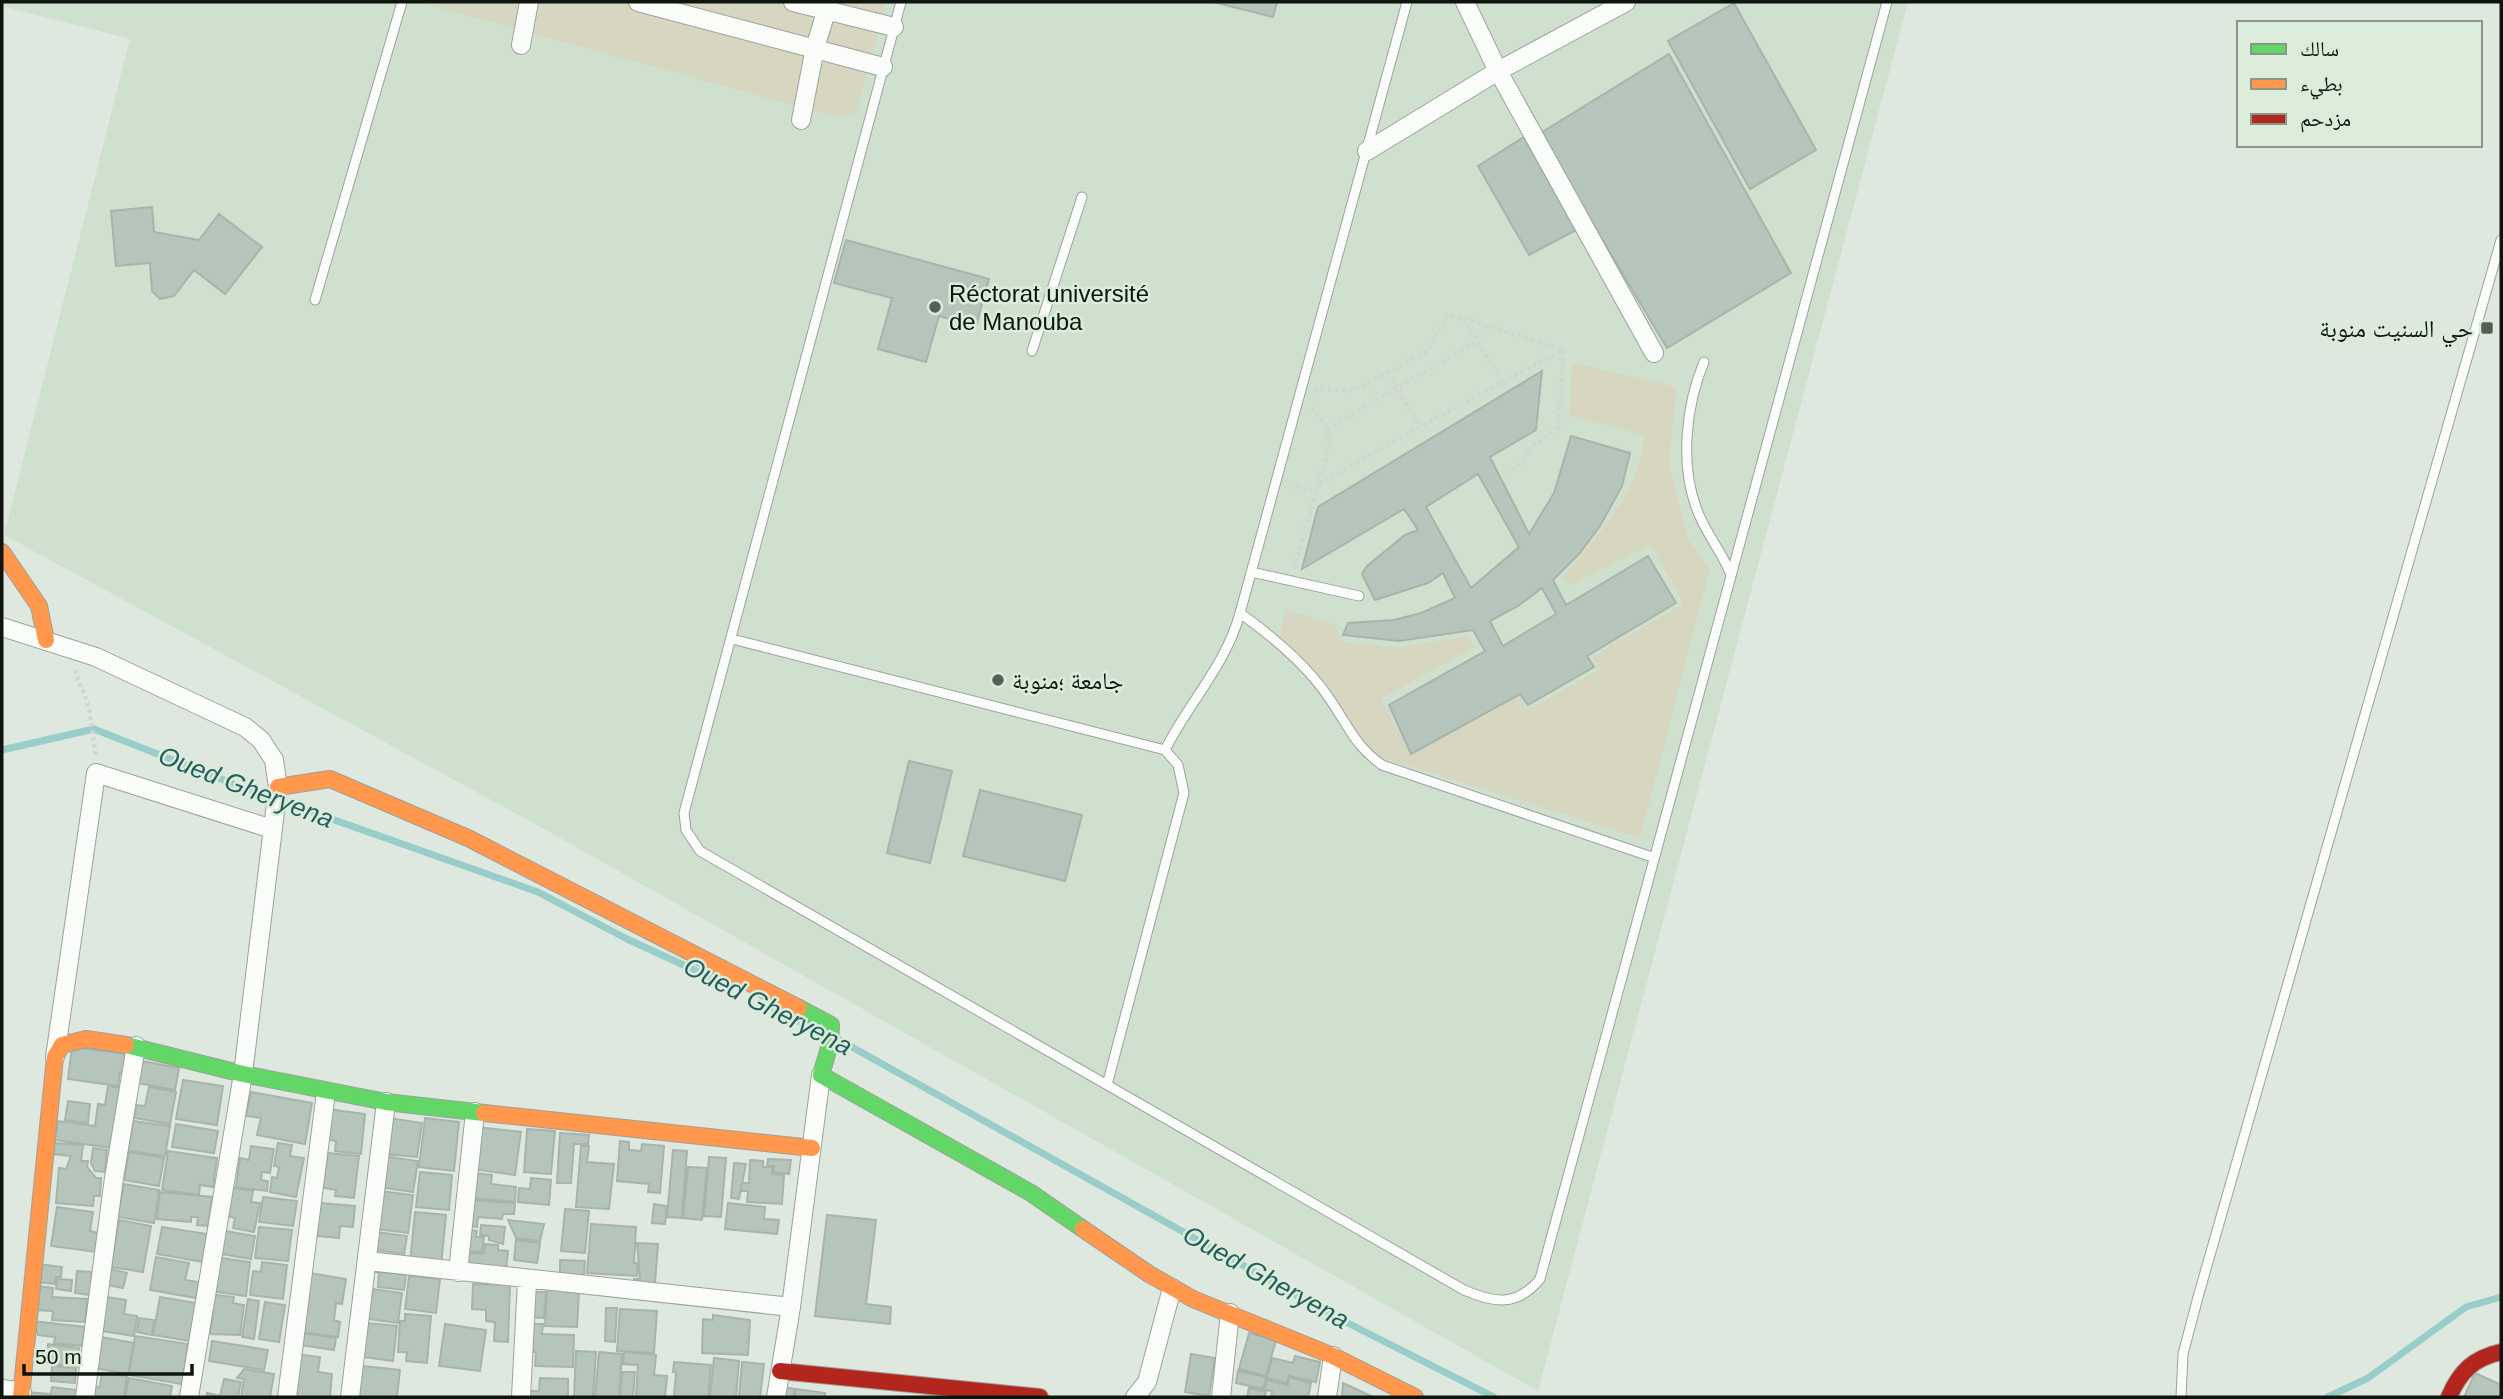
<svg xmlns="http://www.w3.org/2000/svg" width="2503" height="1399" viewBox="0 0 2503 1399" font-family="Arial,'Noto Naskh Arabic',sans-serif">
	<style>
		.built { fill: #d0e0cf }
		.green { fill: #d7d7c1 }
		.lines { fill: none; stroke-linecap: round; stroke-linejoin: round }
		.stream { stroke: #99cdc9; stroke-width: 7 }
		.building { fill: #b5c5bc; stroke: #a9b3ac; stroke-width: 2; fill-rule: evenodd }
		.lane-casing { stroke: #9ba29b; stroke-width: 11 }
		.street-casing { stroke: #9ba29b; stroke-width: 20 }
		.fast-casing { stroke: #9ba29b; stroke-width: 18 }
		.slow-casing { stroke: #9ba29b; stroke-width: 18 }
		.jam-casing { stroke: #9ba29b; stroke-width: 18 }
		.path { stroke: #d3d5d3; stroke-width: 4.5; stroke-dasharray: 3.5 3.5; stroke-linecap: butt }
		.lane { stroke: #fafcfa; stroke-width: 9 }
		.street { stroke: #fafcfa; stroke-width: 18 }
		.fast { stroke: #63d668; stroke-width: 16 }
		.slow { stroke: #ff974d; stroke-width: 16 }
		.jam { stroke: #b3261e; stroke-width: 16 }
		.poi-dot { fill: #575e57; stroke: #dbecda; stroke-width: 2.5 }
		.labels { text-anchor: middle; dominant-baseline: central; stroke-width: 5; stroke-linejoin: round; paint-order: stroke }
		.poi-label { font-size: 24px; fill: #0e140e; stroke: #dbecda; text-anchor: start }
		.water-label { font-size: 26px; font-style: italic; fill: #255e5e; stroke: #dbecda }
	</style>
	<rect width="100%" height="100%" fill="#dee8de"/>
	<path class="built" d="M2,2H1908L1538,1391L537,825L4,535L130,39L2,6Z"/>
	<path class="green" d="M418,2H887L858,106L854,112L840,118Z
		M1572,362L1677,387L1669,464L1689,540L1710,569L1640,838L1377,756L1345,725L1314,674L1279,641L1285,609L1334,624L1342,642L1400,647L1468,636L1475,647L1381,699L1411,754L1520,694L1527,710L1599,670L1591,657L1683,604L1651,545L1571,585L1561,579C1596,537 1640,493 1644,435L1569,416Z"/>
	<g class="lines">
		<path class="stream" d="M2,750L94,729L244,788L538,892L627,939L729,986
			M765,1005L817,1030
			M834,1037L1332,1315L1494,1397
			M2328,1397L2368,1378L2466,1307L2501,1297"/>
	</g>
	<path class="building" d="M1213,2H1277L1273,17Z
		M1734,3L1816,150L1750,189L1668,41Z
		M1669,54L1791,273L1667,348L1539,134Z
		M1524,137L1576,230L1529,255L1478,166Z
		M152,207L154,232L199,240L219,214L262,247L225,294L194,270L174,296L160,299L152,291L150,263L116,266L111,211Z
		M846,240L989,279L976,326L939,316L926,362L878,349L892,298L834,283Z
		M1542,371L1536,430L1490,457L1529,534L1554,493L1571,436L1630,453L1622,486L1600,526L1579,554L1553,580L1566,605L1648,556L1676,603L1587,656L1594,667L1528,705L1520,694L1411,754L1389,705L1485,651L1473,630L1399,641L1343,635L1348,623L1394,620L1421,613L1455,598L1443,573L1428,583L1375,600L1362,574L1367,566L1405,535L1418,530L1404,509L1302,569L1318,507ZM1478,474L1519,547L1471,588L1426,507ZM1542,588L1556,614L1503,646L1490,621L1518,606Z
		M909,761L952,771L930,863L887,853Z
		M980,790L1082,815L1065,881L963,856Z
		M72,1047L128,1054L126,1073L120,1072L118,1086L68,1079Z
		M142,1061L179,1068L175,1090L137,1083Z
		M183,1080L223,1086L217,1125L176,1119Z
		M108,1086L120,1088L112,1148L55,1140L58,1121L95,1126L98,1104L105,1105Z
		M149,1087L176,1092L170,1124L134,1118L136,1105L145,1106Z
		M251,1092L312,1103L305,1144L257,1135L261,1118L246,1116Z
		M68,1101L90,1104L88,1123L65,1120Z
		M328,1109L365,1114L361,1154L335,1151L336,1141L324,1139Z
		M388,1118L422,1123L417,1157L384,1154Z
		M425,1118L459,1122L454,1171L419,1167Z
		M133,1121L170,1126L165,1156L128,1151Z
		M176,1124L218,1131L214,1153L172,1147Z
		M477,1127L521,1132L515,1175L472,1169Z
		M527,1129L555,1131L551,1174L524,1172Z
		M560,1133L589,1135L588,1144H574L571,1183H557Z
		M620,1141L629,1142V1150L641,1151L642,1144L664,1146L660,1193L648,1192L649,1184L617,1181Z
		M54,1143L83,1145L81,1161H88L87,1167L96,1178H101L100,1196H94L93,1206L56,1203L59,1168L66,1169L71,1156L53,1154Z
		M278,1143L292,1145L290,1156L304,1158L296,1197L270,1192L272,1177L277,1178L279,1167L274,1166Z
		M251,1146L274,1149L270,1173L262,1172L261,1180L268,1181L267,1191L236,1187L240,1158L249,1160Z
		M581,1146H589L587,1162L614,1164L609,1209L576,1207Z
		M93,1148L107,1150L105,1172L95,1171L91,1163Z
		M673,1150L687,1151L682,1218L667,1217Z
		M168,1151L217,1158L213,1187L200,1185L199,1195L162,1190Z
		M129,1152L164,1158L159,1186L124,1180Z
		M328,1153L359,1156L354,1198L335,1196L336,1190L319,1187L322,1164L326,1165Z
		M383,1156L418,1161L413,1192L379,1187Z
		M709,1157L726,1158L721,1217L704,1216Z
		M768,1159L791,1160L789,1174L773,1172L774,1166H767Z
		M750,1160L763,1161V1167H772V1174L784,1175L782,1204L747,1202L748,1191H741L742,1183H749Z
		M734,1163L746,1164L739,1199L731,1198Z
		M688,1167L707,1168L702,1220L683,1218Z
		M420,1172L452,1175L449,1210L416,1207Z
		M473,1173L492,1175L491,1184L516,1187L515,1202L470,1198Z
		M531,1178L551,1180L549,1205L518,1202L519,1188L530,1189Z
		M124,1184L159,1190L154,1223L118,1217Z
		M230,1187L253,1191L251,1202L260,1203L254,1232L233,1228L235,1218L225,1216Z
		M380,1191L413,1195L408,1233L375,1229Z
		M160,1192L212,1197L208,1226L197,1225L198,1217H191V1222L157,1219Z
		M263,1197L297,1201L293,1226L259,1222Z
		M471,1200L515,1203L514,1214H503L502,1219L478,1217L477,1227L469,1226Z
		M320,1203L355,1206L353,1227L340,1226L339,1238L317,1236Z
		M728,1203L765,1207L764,1219L779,1220L777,1234L725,1229Z
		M654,1204L667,1206L665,1224L652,1223Z
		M57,1207L93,1212L90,1231L99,1233L96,1252L51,1246Z
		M565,1209L589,1211L585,1253L561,1251Z
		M415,1212L446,1215L441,1266L410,1263Z
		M827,1215L876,1220L866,1304L891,1307L890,1324L815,1316Z
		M119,1220L151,1226L143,1272L111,1267Z
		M508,1220L544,1224L540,1241L516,1238Z
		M591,1224L636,1227L634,1263H638L637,1276L587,1273Z
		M481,1225L505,1227L503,1244L489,1240V1236L480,1235Z
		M162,1227L207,1234L203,1262L157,1254Z
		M259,1227L292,1230L288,1261L255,1258Z
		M470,1230L477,1231L476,1237H484L482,1252L467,1251Z
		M225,1231L255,1236L251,1259L221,1254Z
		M376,1232L407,1236L404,1254L373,1250Z
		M516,1240L540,1243L537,1263L514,1260Z
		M637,1243L658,1244L655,1284L634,1283V1279H640Z
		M485,1244L498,1245V1250L508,1251L506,1271L462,1267L464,1252L484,1254Z
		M156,1257L189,1263L185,1280L199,1282L196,1298L150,1290Z
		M215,1257L250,1262L246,1296L210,1291Z
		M560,1260L585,1261L584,1276L560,1275Z
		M262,1262L287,1265L283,1299L250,1295L253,1271L261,1272Z
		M39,1264L62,1267L61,1277H56L55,1284L37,1282Z
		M111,1269L127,1273L123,1288L107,1285Z
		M77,1271L92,1272L90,1295L75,1293Z
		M379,1271L406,1275L404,1290L378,1287Z
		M310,1273L346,1279L342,1304L336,1303L334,1320L340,1322L338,1337L302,1332Z
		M409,1276L440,1279L436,1313L405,1309Z
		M57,1279L72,1280L71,1291L56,1289Z
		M473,1284L510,1285L508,1342L494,1341L495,1322L486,1321V1310L472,1309Z
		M36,1286L53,1288L52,1297L87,1299L85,1322L52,1320L53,1311L34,1310Z
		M372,1289L402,1293L398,1323L368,1319Z
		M547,1289L579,1291L577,1327L545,1326Z
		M530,1292H546L544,1318L528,1317Z
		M209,1294L234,1297L233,1303L244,1305L240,1335L210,1334L213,1315L206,1314Z
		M107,1297L126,1300L124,1314L137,1316L134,1336L101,1331Z
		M160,1297L196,1303L190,1341L153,1335Z
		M248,1299L259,1301L254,1339L242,1337Z
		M265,1302L285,1305L279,1342L259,1339Z
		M606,1308H617L615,1342L605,1341Z
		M620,1309L657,1311L654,1353L617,1351Z
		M405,1314L431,1316L427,1363L406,1361L407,1352H398L400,1321H405Z
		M713,1315L750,1320L748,1355L702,1353L703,1319L713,1320Z
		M139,1318L154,1320L152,1335L137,1332Z
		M32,1321L85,1327L82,1346L54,1343L55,1337L38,1335Z
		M367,1323L397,1326L393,1361L363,1357Z
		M445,1324L486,1330L480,1371L439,1366Z
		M531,1324H543L542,1334L574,1335L573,1367L535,1366L536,1352H530Z
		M302,1333L336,1338L334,1350L300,1345Z
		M1249,1333L1276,1340L1266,1376L1239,1369Z
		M135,1336L188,1344L182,1384L129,1375Z
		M101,1337L134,1343L128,1374L94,1368Z
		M212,1341L268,1350L264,1370L209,1361Z
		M48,1344L79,1348L77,1367L46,1363Z
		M576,1351L596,1352L593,1397H574Z
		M599,1352L622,1354L619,1397H595Z
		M624,1352L656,1355L654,1375L667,1376L665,1397H636L638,1365L623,1364Z
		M295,1354L320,1357L318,1372L332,1374L330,1397H290Z
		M1191,1354L1215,1358L1209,1396L1185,1392Z
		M1295,1356L1320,1362L1316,1382L1289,1376L1287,1383L1267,1378L1272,1358L1293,1363Z
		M714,1358L739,1361L736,1397H710Z
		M674,1362L711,1365L708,1397H674L676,1372H673Z
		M742,1362L764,1364L760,1397H739Z
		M52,1366L76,1368L75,1383L51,1381Z
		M362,1366L400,1370L397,1397H359Z
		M244,1369L274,1374L270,1397H241L244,1379L237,1378Z
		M1238,1371L1266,1377L1263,1389L1236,1383Z
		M622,1372H635L633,1397H620Z
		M102,1373L127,1376L124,1397H91L92,1386L100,1387Z
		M2475,1373L2501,1385V1397H2464Z
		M1289,1377L1311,1383L1308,1397H1271L1272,1391L1265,1390L1267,1380L1288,1385Z
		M129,1378L172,1386L170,1397H125Z
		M540,1378L568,1379V1397H524L525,1391H539Z
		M224,1379L241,1382L238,1397H206L207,1393L220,1396Z
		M1343,1383L1373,1397H1342Z
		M780,1386L795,1389L793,1397H778Z
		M52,1387L77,1390L76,1397H25L26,1392L51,1394Z
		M1249,1388L1266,1392L1264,1397H1247Z
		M796,1389L825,1393V1397H795Z"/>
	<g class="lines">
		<g class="lane-casing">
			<path id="lane" d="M901,2L684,813L686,830L700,851L1464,1290C1494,1303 1517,1307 1540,1279L1887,2
				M1407,2L1240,613C1272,636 1307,665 1329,698C1348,725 1354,745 1382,765L1652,857
				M315,300L402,2
				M1032,351L1082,197
				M1704,362C1686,405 1680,463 1696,507C1704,532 1722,551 1731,575
				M1251,572L1359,596
				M732,639L1165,750
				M1107,1085L1184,793L1178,765L1165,750C1189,702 1226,665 1240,613
				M2181,1397L2183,1354L2198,1297L2501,240"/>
		</g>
		<g class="street-casing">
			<path id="street" d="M638,2L883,67
				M793,2L894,27
				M1465,2L1498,71L1654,353
				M521,45L529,2
				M801,120L815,48L829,2
				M1367,151L1498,71L1626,2
				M2,627L96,657L245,727L261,740L274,760L278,787L243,1074L189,1397
				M55,1057L96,773L272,829
				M367,1261L791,1307
				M458,1272L475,1112
				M2,1389L22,1392
				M85,1397L114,1178L136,1046
				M287,1397L326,1092
				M350,1397L386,1102
				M521,1397L527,1281
				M776,1397L791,1307L821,1075
				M1135,1397L1147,1382L1172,1288
				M1221,1397L1230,1313
				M1327,1397L1333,1356"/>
		</g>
		<g class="fast-casing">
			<path id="fast" d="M799,1008L831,1025L830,1044L821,1075L1031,1193L1083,1229
				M126,1045L243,1074L386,1102L484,1113"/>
		</g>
		<g class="slow-casing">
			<path id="slow" d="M2,552L39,606L46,640
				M278,787L330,779L468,838L799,1008
				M484,1113L812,1148
				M1083,1229L1149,1274L1193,1299L1333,1356L1415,1397
				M21,1397L55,1057L62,1045L86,1039L126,1045"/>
		</g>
		<g class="jam-casing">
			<path id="jam" d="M780,1371L1040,1397
				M2449,1397C2460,1371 2474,1358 2501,1352"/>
		</g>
		<path class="path" d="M1388,372L1420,427
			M1502,382L1563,351
			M1316,392L1317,389L1354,390L1426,352L1449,314L1564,350L1558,428L1525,451L1527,457L1509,473
			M1327,429L1477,341
			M1319,483L1502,382L1464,319
			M1289,484L1316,492
			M1294,569L1330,444L1327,429L1311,407
			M75,670L89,708L96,757"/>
		<use href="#lane" class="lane"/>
		<use href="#street" class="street"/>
		<use href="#fast" class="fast"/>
		<use href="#slow" class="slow"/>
		<use href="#jam" class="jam"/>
	</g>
	<g class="poi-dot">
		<circle cx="935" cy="307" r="7"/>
		<rect x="2480" y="321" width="14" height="14" rx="3.5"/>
		<circle cx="998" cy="680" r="7"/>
	</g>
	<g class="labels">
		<g class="poi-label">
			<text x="949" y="293">Réctorat université<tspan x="949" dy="28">de Manouba</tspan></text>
			<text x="2473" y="328" text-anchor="end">حي السنيت منوبة</text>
			<text x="1012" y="680">جامعة ؛منوبة</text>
		</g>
		<g class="water-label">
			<text transform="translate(246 787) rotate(21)">Oued Gheryena</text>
			<text transform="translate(768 1006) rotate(27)">Oued Gheryena</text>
			<text transform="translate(1266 1277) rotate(29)">Oued Gheryena</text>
		</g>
	</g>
	<rect width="2503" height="1399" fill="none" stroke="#0e140e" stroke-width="7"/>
	<rect x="2237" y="21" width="245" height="126" fill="#dbecda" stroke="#899688" stroke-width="2"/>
	<rect x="2251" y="44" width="35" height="10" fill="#63d668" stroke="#899688" stroke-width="2"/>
	<text x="2300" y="56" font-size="21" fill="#0e140e">سالك</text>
	<rect x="2251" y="79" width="35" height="10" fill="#ff974d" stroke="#899688" stroke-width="2"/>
	<text x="2300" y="91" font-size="21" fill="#0e140e">بطيء</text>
	<rect x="2251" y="114" width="35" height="10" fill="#b3261e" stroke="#899688" stroke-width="2"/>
	<text x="2300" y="126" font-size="21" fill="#0e140e">مزدحم</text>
	<path d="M24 1364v10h168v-10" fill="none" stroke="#0e140e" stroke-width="3.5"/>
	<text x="35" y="1364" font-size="21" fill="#0e140e" stroke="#dbecda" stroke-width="5" paint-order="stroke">50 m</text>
</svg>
